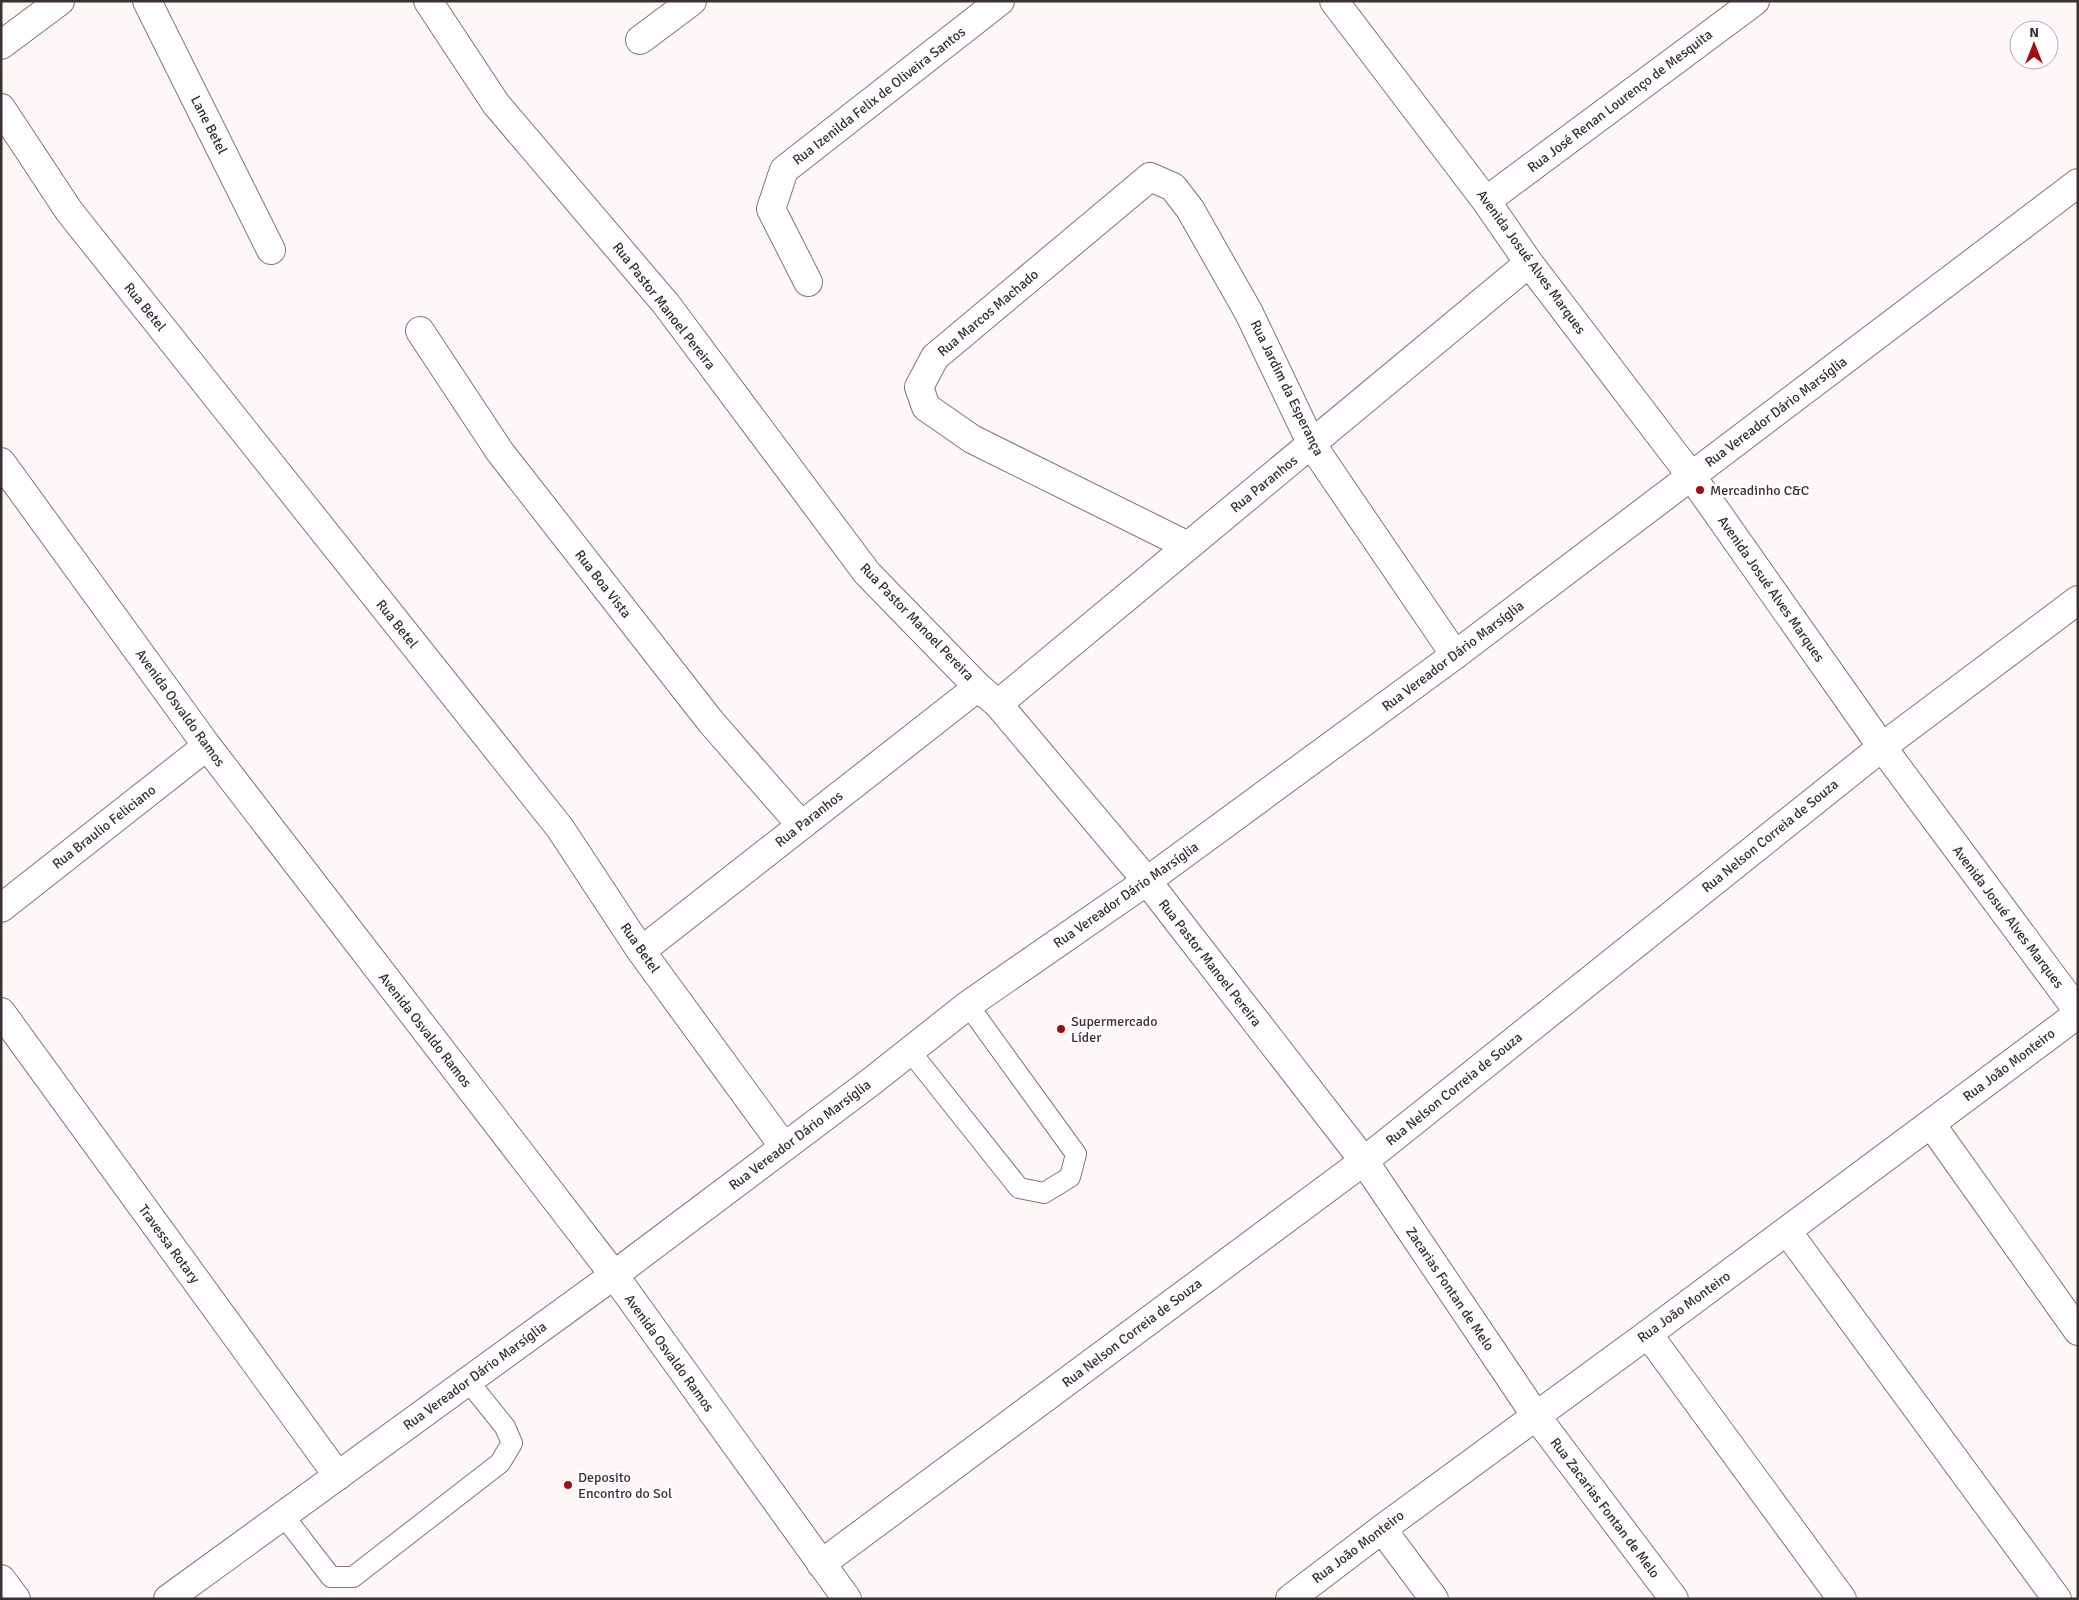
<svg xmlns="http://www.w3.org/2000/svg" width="2079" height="1600" viewBox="0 0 2079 1600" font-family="Signika,sans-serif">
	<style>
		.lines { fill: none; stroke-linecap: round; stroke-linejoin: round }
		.lane-casing { stroke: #89726f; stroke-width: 22 }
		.street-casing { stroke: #89726f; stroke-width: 30 }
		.secondary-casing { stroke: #89726f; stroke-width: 30 }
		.lane { stroke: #fff; stroke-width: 20 }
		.street { stroke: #fff; stroke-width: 28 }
		.secondary { stroke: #fff; stroke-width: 28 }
		.poi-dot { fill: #a40c15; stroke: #fff; stroke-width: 2 }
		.labels { text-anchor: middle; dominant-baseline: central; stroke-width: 5; stroke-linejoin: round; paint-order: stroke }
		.street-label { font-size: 14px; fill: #3a302f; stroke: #fff }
		.poi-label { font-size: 14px; fill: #3a302f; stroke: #fff; text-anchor: start }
	</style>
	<rect width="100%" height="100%" fill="#fdf8f7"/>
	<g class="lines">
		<g class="lane-casing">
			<path id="lane" d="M910,1051L1019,1188L1044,1193L1070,1177L1076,1154L968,1005
				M283,1515L331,1577H353L500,1463L512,1443L505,1427L468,1381"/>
		</g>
		<g class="street-casing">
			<path id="street" d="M147,1L271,250
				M428,1L496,104L666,304L867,573L978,687L998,704L1147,881L1364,1161L1536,1416L1674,1599
				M1334,1L1486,201L1529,263L1692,477L1882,747L2078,1011
				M640,40L692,1
				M1,45L60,1
				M1,108L69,211L560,828L641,951L784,1147
				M1486,201L1755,1
				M808,282L771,209L784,170L1000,1
				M420,331L500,452L711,722L801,825
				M1,462L207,746L614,1275L847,1599
				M1188,546L972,439L926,407L919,387L935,357L1150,177L1173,187L1190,209L1249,313L1312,445L1455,655
				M998,704L1529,263
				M1,908L207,746
				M641,951L978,687
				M1,1012L338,1476
				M1931,1124L2078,1331
				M1787,1231L2057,1599
				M1648,1334L1842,1599
				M1382,1529L1434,1599
				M821,1564L1364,1161L1882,747L2078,600
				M1,1579L16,1599
				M1290,1599L1382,1529L1648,1334L2078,1014"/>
		</g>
		<g class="secondary-casing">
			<path id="secondary" d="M168,1599L614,1275L872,1081L968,1005L1147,881L1455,655L2078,183"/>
		</g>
		<use href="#lane" class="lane"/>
		<use href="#street" class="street"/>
		<use href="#secondary" class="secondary"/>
	</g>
	<g class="poi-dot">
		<circle cx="1700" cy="490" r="5"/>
		<circle cx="1061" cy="1029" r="5"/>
		<circle cx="568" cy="1485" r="5"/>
	</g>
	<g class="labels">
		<g class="street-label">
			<text transform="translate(879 96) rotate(-38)">Rua Izenilda Felix de Oliveira Santos</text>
			<text transform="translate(1620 101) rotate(-37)">Rua José Renan Lourenço de Mesquita</text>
			<text transform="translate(209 125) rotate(63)">Lane Betel</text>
			<text transform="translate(1531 262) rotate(54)">Avenida Josué Alves Marques</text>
			<text transform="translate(664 306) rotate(52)">Rua Pastor Manoel Pereira</text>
			<text transform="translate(145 307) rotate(51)">Rua Betel</text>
			<text transform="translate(988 313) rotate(-40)">Rua Marcos Machado</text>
			<text transform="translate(1287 388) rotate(64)">Rua Jardim da Esperança</text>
			<text transform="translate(1776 412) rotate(-37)">Rua Vereador Dário Marsíglia</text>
			<text transform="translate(1264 484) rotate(-39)">Rua Paranhos</text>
			<text transform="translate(603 584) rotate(52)">Rua Boa Vista</text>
			<text transform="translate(1771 589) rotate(55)">Avenida Josué Alves Marques</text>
			<text transform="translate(917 622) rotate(46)">Rua Pastor Manoel Pereira</text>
			<text transform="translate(397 624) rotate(51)">Rua Betel</text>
			<text transform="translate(1453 656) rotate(-37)">Rua Vereador Dário Marsíglia</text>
			<text transform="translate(180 708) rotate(54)">Avenida Osvaldo Ramos</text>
			<text transform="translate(809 819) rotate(-38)">Rua Paranhos</text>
			<text transform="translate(104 827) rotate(-38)">Rua Braulio Feliciano</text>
			<text transform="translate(1770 836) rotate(-39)">Rua Nelson Correia de Souza</text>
			<text transform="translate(1126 895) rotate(-35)">Rua Vereador Dário Marsíglia</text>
			<text transform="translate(2008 917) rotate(53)">Avenida Josué Alves Marques</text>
			<text transform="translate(640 948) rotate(55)">Rua Betel</text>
			<text transform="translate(1210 963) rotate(52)">Rua Pastor Manoel Pereira</text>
			<text transform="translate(425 1030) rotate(52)">Avenida Osvaldo Ramos</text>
			<text transform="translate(2009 1065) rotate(-37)">Rua João Monteiro</text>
			<text transform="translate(1454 1089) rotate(-39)">Rua Nelson Correia de Souza</text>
			<text transform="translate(800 1135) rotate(-37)">Rua Vereador Dário Marsíglia</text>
			<text transform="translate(169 1244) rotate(54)">Travessa Rotary</text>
			<text transform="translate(1450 1289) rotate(56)">Zacarias Fontan de Melo</text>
			<text transform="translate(1684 1307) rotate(-36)">Rua João Monteiro</text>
			<text transform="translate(1132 1333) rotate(-37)">Rua Nelson Correia de Souza</text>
			<text transform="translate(669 1353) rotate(54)">Avenida Osvaldo Ramos</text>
			<text transform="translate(475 1376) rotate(-36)">Rua Vereador Dário Marsíglia</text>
			<text transform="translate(1605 1508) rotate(53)">Rua Zacarias Fontan de Melo</text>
			<text transform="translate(1358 1547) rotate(-37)">Rua João Monteiro</text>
		</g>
		<g class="poi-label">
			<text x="1710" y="490">Mercadinho C&amp;C</text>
			<text x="1071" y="1021">Supermercado<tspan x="1071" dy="16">Líder</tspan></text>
			<text x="578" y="1477">Deposito<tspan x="578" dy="16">Encontro do Sol</tspan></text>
		</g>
	</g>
	<rect width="2079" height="1600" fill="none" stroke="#3a302f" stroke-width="5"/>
	<g transform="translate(2034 45)"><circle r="24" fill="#ffffff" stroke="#b0acac"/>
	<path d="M0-4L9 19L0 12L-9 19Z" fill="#a40c15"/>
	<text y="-8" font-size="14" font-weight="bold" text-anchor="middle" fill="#3a302f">N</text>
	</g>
</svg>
